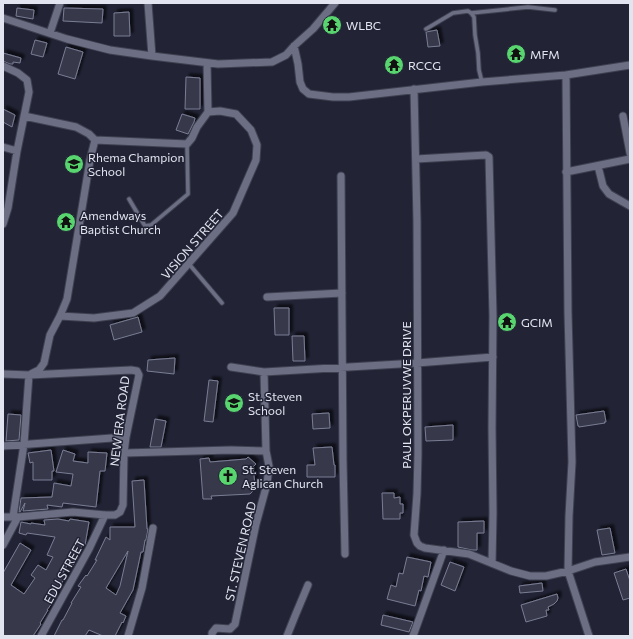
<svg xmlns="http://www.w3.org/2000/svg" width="633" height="639" viewBox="0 0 633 639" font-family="Commissioner,sans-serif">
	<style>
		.building { fill: #37394c; stroke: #7a7d93; fill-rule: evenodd; filter: url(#shadow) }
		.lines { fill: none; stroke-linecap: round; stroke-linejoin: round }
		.service-casing { stroke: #3f4150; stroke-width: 5.5 }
		.minor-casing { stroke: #3f4150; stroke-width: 9 }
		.service { stroke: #6c6e84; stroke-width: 3.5 }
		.minor { stroke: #6c6e84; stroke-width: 7 }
		.labels { text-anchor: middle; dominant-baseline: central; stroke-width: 3; stroke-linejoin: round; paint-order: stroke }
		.poi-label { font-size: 12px; fill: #e2e4f0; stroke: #222436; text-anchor: start }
		.street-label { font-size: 12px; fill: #e2e4f0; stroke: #222436 }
	</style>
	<defs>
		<filter id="shadow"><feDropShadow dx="3.5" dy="-3.5" stdDeviation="1" flood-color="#0009"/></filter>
	</defs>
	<rect width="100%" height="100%" fill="#222436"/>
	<path class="building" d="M17,8L34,10L33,19L16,16Z
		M64,8L103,9L102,23L63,21Z
		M129,12L130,36H114V13Z
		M437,30L440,46L428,47L426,32Z
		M35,40L47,43L43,57L31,54Z
		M66,47L83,52L75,79L58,74Z
		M3,53L21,58L20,63L13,62V64H10L3,61Z
		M186,77L200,78V109H185Z
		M3,109L15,115L12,127L3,122Z
		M182,114L195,118L194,122L188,134L176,130Z
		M274,308H289V335H275Z
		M138,317L142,332L114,340L110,325Z
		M292,336H304L305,361H293Z
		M175,358L174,374L147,371L148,360Z
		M209,380L218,381L213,422L204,421Z
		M604,411L606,422H604L605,423L579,427V426H578L576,415Z
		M329,413L330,428L313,429L312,414Z
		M8,414L21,415L19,440L6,441Z
		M155,419L166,421L161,447H150Z
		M453,425V440L426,441L425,427Z
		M332,447L334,465H335V477H307V465H315L313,448Z
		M51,450L54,471H52V480H33V462L30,463L28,453Z
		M63,450L75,454L73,461L88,463V452L107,453L105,471H100L96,507L63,503L62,507L47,505L48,509L23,511L25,503L20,512H19L21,498L52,497L54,483L71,486L73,474L56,472Z
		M248,457L256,464L253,467L255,485L257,487L250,494L211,496L212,499H203L200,459L209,458L210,462L246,459Z
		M144,480L147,529H148L146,540H145L143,552H141L133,590L120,613L126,616L123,623L122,622L115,636H103L89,630L85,636H54L62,620H63L72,603H71L81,587L78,586L86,575L87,576L97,560H95L106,537L110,540V527H135L132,481ZM128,551L120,586L116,595L106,588Z
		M382,493H394V498L400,497V504H403V513H400V519H383Z
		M58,519L69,521L70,519L89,522L85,545L83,544L73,565L68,563L63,573L67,575L54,594L57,596L47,610H48L40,623L41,624L33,636H3V573L20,543L31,550L11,585L24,594L35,578L31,575L38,565L46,570L53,557L47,555L55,537L27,533L26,535L19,533L21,522L31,524V523L45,525L44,520Z
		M484,521V533H477V550H472L458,547V522Z
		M610,528L615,553L602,555L597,530Z
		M407,557L431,562L428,577L424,576L421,591L419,590L415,606L387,599L391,585L396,587L399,573L403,574Z
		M450,562L464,567L455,591L441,585Z
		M626,569L630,581V598L623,600L614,573Z
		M542,583L543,591L520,593L519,586Z
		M557,594L558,598L557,601L554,604L548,607L549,610H546L547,616L526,622L521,605Z
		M383,615L413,622L409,632L381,625Z"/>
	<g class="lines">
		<g class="service-casing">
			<path id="service" d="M471,13L528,7L555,10
				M426,29L453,13L468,11L471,13L474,17L475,35L478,53L479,70L482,82
				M129,199L145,226L151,225L188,194L187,144
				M189,264L222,303"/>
		</g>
		<g class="minor-casing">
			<path id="minor" d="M148,3L152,56
				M3,18L67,39L110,50L152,56L218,64L272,62L286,55L294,46L313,29L335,3
				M50,33L60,3
				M294,46L298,64L300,82L303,89L309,94L333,97H349L482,82L566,75L568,313L572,462L569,516L568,571L589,636
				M3,66L18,73L27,80L29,92L17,151L8,208L3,224
				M566,75L630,65
				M414,89L417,221L418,454L417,494L414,535L417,543L420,546L425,548L469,554L511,571L530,576H546L568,571L595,562L630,557
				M24,116L76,127L89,134L95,140L187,144L192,138L197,127L208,112L207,63
				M623,116L630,153
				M3,147L17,151
				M416,159L486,155L489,157L493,316L492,428L493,513L492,563
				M598,166L603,186L609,194L630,206
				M566,172L630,159
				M341,176L343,461L345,554
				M267,297L342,293
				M60,316L94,318L133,313L160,296L233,213L256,160L257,145L251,130L236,114L220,111L208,112
				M231,367L264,372L417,363L493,357
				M264,372L266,451
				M3,374L29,375L131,370L137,371L139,375L126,437L124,453L123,505L120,512L115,515H105L73,512L18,517H3
				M31,374L39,370L44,363L50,335L60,316L67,299L90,160L95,140
				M3,446L126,437
				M124,453L231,450L266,451L269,466L267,484L256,524L235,624L230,629L216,628L212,633V636
				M13,517L24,444L29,375
				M3,545L18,517
				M41,636L89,549L105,515
				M128,636L142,588L153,528
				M287,636L295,616L308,585
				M413,636L444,550"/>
		</g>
		<use href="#service" class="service"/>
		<use href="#minor" class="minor"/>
	</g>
	<defs>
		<g id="temple-disc" transform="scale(1)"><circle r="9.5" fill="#59d56f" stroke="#222436"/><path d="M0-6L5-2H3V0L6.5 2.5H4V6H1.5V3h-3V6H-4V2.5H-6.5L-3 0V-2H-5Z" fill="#111"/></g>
		<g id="school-disc" transform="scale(1)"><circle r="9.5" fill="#59d56f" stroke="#222436"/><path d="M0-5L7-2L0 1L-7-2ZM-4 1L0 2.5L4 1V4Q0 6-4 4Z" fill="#111"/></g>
		<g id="church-disc" transform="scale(1)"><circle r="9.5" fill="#59d56f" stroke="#222436"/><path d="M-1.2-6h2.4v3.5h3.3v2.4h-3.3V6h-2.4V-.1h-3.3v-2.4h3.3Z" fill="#111"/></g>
	</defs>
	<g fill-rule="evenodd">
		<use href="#temple-disc" x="332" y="25"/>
		<use href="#temple-disc" x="516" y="54"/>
		<use href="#temple-disc" x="394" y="65"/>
		<use href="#school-disc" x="74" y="164"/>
		<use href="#temple-disc" x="66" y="222"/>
		<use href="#temple-disc" x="507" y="322"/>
		<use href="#school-disc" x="234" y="403"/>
		<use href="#church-disc" x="228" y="476"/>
	</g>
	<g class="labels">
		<g class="poi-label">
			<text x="346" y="25">WLBC</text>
			<text x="530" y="54">MFM</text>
			<text x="408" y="65">RCCG</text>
			<text x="88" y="157">Rhema Champion<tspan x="88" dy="14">School</tspan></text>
			<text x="80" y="215">Amendways<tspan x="80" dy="14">Baptist Church</tspan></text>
			<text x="521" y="322">GCIM</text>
			<text x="248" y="396">St. Steven<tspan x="248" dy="14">School</tspan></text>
			<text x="242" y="469">St. Steven<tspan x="242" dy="14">Aglican Church</tspan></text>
		</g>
		<g class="street-label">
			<text transform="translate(192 244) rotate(-49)">VISION STREET</text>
			<text transform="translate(406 395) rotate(-90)">PAUL OKPERUVWE DRIVE</text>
			<text transform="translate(119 421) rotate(-83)">NEW ERA ROAD</text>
			<text transform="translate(240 551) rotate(-77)">ST. STEVEN ROAD</text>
			<text transform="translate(64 571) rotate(-61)">EDU STREET</text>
		</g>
	</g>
	<rect width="633" height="639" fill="none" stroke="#e2e4f0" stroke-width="8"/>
</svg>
